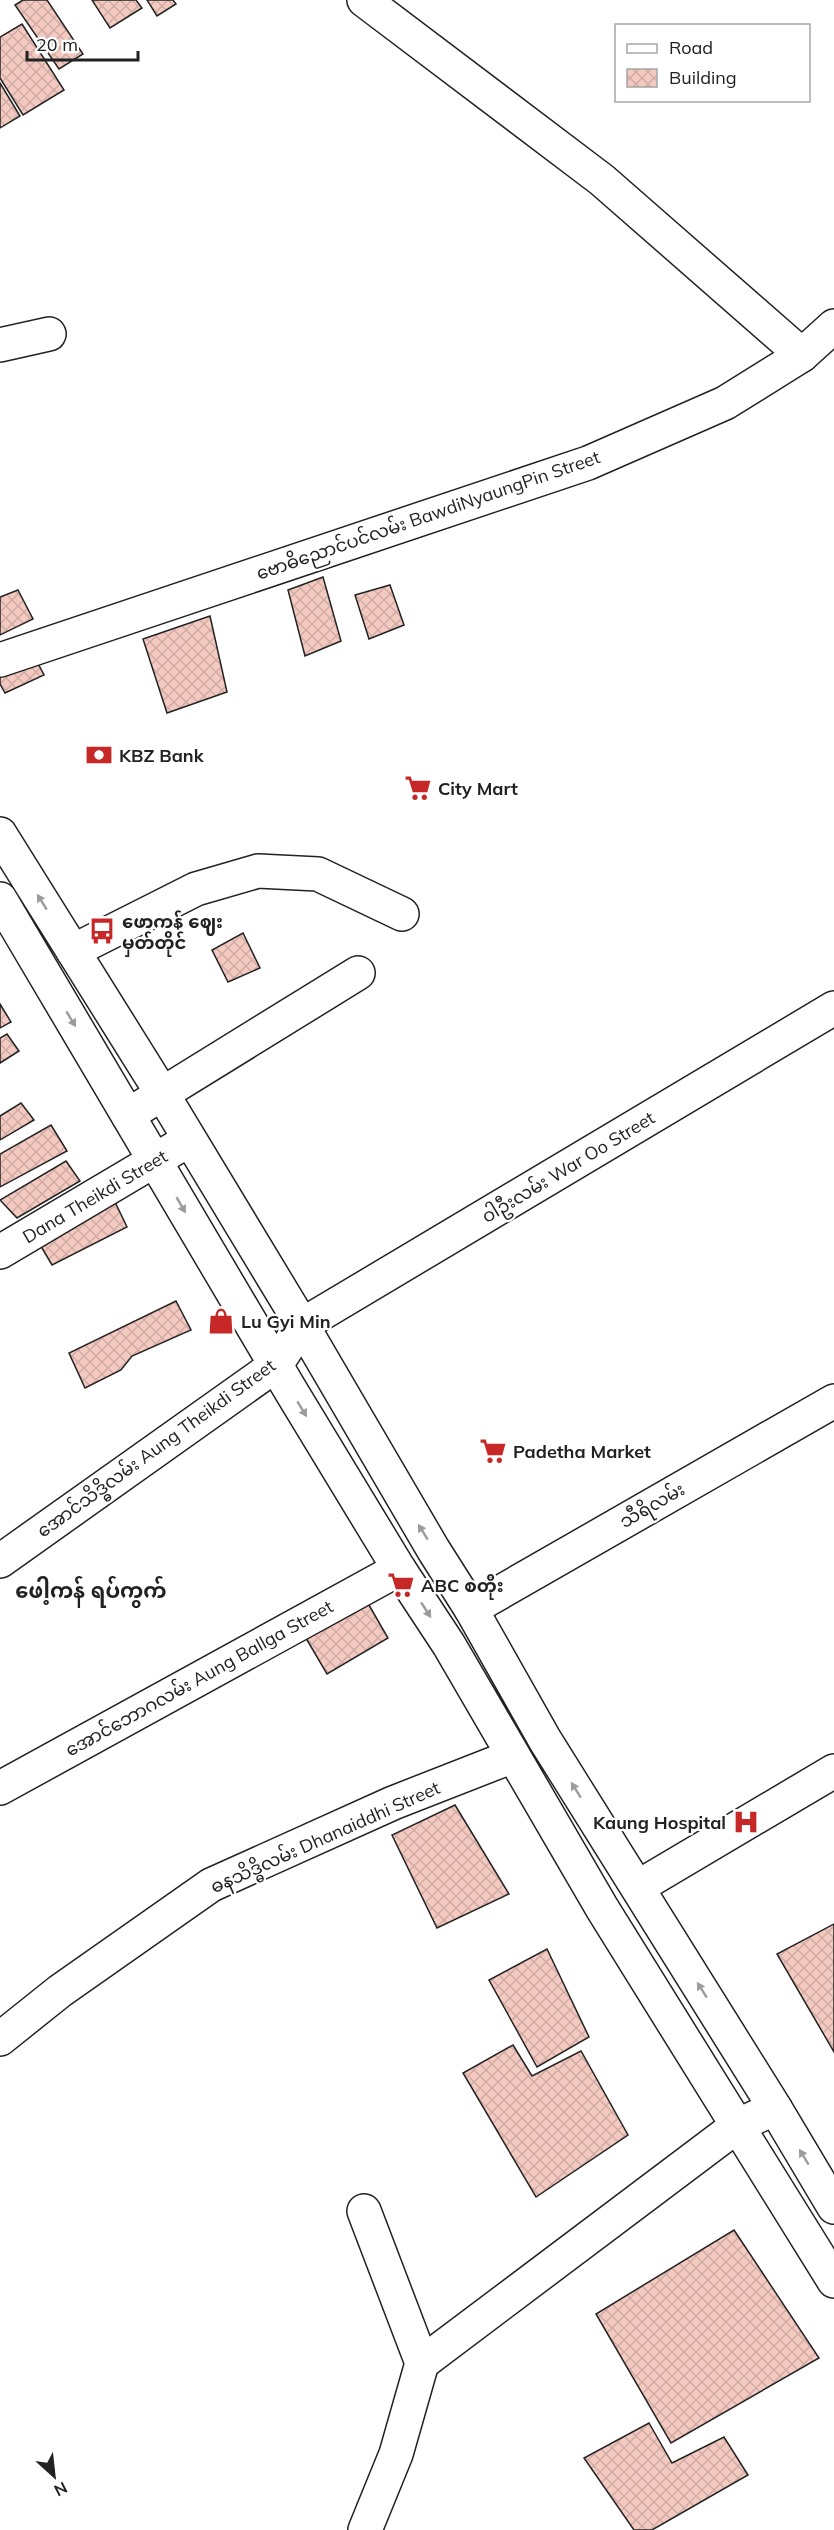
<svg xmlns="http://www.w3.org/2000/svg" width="834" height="2530" viewBox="0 0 834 2530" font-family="Mulish,'Noto Sans Myanmar',sans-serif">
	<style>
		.building { fill: url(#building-cross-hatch); stroke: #222; stroke-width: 1.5 }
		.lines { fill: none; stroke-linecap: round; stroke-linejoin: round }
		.minor-casing { stroke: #222; stroke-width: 36 }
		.major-casing { stroke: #222; stroke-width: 36 }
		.minor { stroke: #fff; stroke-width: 33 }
		.major { stroke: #fff; stroke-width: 33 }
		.oneway { fill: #9c9c9c }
		.labels { text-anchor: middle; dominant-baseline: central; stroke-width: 4.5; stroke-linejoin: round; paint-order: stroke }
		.street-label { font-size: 18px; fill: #222; stroke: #fff }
		.poi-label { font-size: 18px; font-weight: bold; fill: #222; stroke: #fff; text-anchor: start }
		.quarter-label { font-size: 21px; font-weight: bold; fill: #222; stroke: #fff }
	</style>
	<defs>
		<pattern id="building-cross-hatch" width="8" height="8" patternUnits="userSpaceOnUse" patternTransform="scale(1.5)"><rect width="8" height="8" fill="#f3c9c0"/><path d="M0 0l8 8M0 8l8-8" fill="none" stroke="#d0aca5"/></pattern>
	</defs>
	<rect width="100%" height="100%" fill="#fff"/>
	<path class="building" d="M23,0H47L83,54L59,69L15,5Z
		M92,0H136L142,8L110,28Z
		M147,0H173L176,4L157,16Z
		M22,24L64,90L23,115L0,78V37Z
		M0,83L20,116L0,128Z
		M323,577L341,641L305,656L288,590Z
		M390,585L404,625L369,639L355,595Z
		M18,590L33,619L0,635V597Z
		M210,616L227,692L167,713L143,639Z
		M32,652L44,675L5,693L0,684V666Z
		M243,933L260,968L228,982L212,950Z
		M0,1004L11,1022L0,1028Z
		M7,1034L19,1051L0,1063V1038Z
		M21,1103L34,1120L0,1140V1116Z
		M51,1125L67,1151L0,1187V1154Z
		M66,1161L80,1181L17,1218L0,1200Z
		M115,1202L127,1227L52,1265L39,1243Z
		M176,1301L191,1330L132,1356L121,1370L85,1388L69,1353Z
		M362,1593L388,1638L327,1674L300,1628Z
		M455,1805L509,1894L437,1928L392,1835Z
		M834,1924V2052L777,1954Z
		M547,1949L589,2037L537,2067L489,1980Z
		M513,2045L532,2076L581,2051L628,2135L536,2197L463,2073Z
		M734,2230L819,2358L671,2443L596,2314Z
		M649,2423L672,2463L724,2437L748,2475L652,2530H634L584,2458Z"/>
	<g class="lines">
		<g class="minor-casing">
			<g id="minor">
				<path d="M364,0L602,180L802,355"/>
				<path d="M0,345L49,334"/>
				<path d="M0,660L588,463L725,403L802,355L834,326"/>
				<path d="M73,951L196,889L258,871L318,874L402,914"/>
				<path d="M128,1115L358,973"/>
				<path id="s1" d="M0,1252L189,1140"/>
				<path d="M0,1561L276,1365L302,1325L834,1008"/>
				<path d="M471,1609L834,1401"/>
				<path d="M0,1788L399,1569"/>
				<path d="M638,1887L834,1771"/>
				<path d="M0,2039L60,1991L211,1885L393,1803L513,1756"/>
				<path d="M364,2211L422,2363L396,2454L365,2530"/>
				<path d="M422,2363L737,2126L775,2108"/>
			</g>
		</g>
		<g class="major-casing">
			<path id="major" d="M0,834L163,1095L302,1325L433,1549L471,1609L545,1740L775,2108L834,2207
				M0,899L291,1391L399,1569L449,1645L602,1908L834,2281"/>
		</g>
		<use href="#minor" class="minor"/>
		<use href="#major" class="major"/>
	</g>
	<defs><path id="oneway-solid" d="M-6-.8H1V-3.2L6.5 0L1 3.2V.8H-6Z" transform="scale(1.5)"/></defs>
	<g class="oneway">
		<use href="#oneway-solid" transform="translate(42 902) rotate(-122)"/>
		<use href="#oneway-solid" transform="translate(71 1019) rotate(59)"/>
		<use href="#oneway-solid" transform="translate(181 1205) rotate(60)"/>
		<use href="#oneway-solid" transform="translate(302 1409) rotate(59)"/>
		<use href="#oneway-solid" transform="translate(423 1532) rotate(-121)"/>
		<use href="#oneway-solid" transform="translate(426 1610) rotate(57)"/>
		<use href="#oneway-solid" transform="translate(576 1790) rotate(-122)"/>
		<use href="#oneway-solid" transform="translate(702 1990) rotate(-122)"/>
		<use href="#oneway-solid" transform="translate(804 2157) rotate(-121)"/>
	</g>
	<defs>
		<g id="bank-bare" transform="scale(2.07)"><path d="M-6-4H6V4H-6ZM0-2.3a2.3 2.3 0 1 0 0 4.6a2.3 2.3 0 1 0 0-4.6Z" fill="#c62828" stroke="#fff" stroke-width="2.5" paint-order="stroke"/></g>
		<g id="supermarket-bare" transform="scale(2.07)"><path d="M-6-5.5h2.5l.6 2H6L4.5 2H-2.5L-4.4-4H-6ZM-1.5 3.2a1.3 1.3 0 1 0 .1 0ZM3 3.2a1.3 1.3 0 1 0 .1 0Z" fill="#c62828" stroke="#fff" stroke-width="2.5" paint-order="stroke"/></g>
		<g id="bus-bare" transform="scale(2.07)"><path d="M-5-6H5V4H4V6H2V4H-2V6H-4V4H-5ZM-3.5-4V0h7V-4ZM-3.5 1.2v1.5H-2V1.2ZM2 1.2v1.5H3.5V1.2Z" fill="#c62828" stroke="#fff" stroke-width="2.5" paint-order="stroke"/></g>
		<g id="shop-bare" transform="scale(2.07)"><path d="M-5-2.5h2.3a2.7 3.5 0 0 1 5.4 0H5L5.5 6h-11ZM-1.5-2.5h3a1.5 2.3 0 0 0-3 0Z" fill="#c62828" stroke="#fff" stroke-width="2.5" paint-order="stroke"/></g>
		<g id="hospital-bare" transform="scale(2.07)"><path d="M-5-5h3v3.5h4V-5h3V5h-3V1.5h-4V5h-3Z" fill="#c62828" stroke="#fff" stroke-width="2.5" paint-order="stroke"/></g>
	</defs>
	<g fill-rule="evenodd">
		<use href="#bank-bare" x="99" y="755"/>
		<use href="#supermarket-bare" x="418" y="788"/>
		<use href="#bus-bare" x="102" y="931"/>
		<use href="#shop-bare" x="221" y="1321"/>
		<use href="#supermarket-bare" x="493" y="1451"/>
		<use href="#supermarket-bare" x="401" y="1585"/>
		<use href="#hospital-bare" x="746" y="1822"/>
	</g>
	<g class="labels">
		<g class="street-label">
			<text transform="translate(428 515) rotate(-19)">ဗောဓိညောင်ပင်လမ်း BawdiNyaungPin Street</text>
			<text transform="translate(568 1167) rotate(-31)">ဝါဦးလမ်း War Oo Street</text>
			<text stroke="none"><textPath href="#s1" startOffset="110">Dana Theikdi Street</textPath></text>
			<text transform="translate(156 1448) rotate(-36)">အောင်သိဒ္ဓိလမ်း Aung Theikdi Street</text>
			<text transform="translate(652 1505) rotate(-30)">သီရိလမ်း</text>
			<text transform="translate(199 1678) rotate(-29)">အောင်ဘောဂလမ်း Aung Ballga Street</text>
			<text transform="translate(325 1837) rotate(-24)">ဓနသိဒ္ဓိလမ်း Dhanaiddhi Street</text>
		</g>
		<g class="poi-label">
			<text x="119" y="755">KBZ Bank</text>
			<text x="438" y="788">City Mart</text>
			<text x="122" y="921">ဖော့ကန် ဈေး<tspan x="122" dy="21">မှတ်တိုင်</tspan></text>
			<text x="241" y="1321">Lu Gyi Min</text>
			<text x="513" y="1451">Padetha Market</text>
			<text x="421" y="1585">ABC စတိုး</text>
			<text x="726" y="1822" text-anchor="end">Kaung Hospital</text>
		</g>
		<g class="quarter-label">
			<text x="91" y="1590">ဖေါ့ကန် ရပ်ကွက်</text>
		</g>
	</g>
	<rect x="615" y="24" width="195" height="78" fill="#ffffff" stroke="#a7a7a7" stroke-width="1.5"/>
	<rect x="627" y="44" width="30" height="9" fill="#ffffff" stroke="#a7a7a7" stroke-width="1.5"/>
	<text x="669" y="54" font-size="18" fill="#222222">Road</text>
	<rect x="627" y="69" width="30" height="18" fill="url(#building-cross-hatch)" stroke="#a7a7a7" stroke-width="1.5"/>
	<text x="669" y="84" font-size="18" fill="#222222">Building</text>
	<g transform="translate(54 2476) rotate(153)" stroke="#ffffff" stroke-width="4.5" paint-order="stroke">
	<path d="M0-4.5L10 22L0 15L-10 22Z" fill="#222222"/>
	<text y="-9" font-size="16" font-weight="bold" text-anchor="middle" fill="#222222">N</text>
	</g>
	<path d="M27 51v9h111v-9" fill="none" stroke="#222222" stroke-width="3"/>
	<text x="36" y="51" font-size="18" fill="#222222" stroke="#ffffff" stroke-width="4.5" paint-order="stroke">20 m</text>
</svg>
